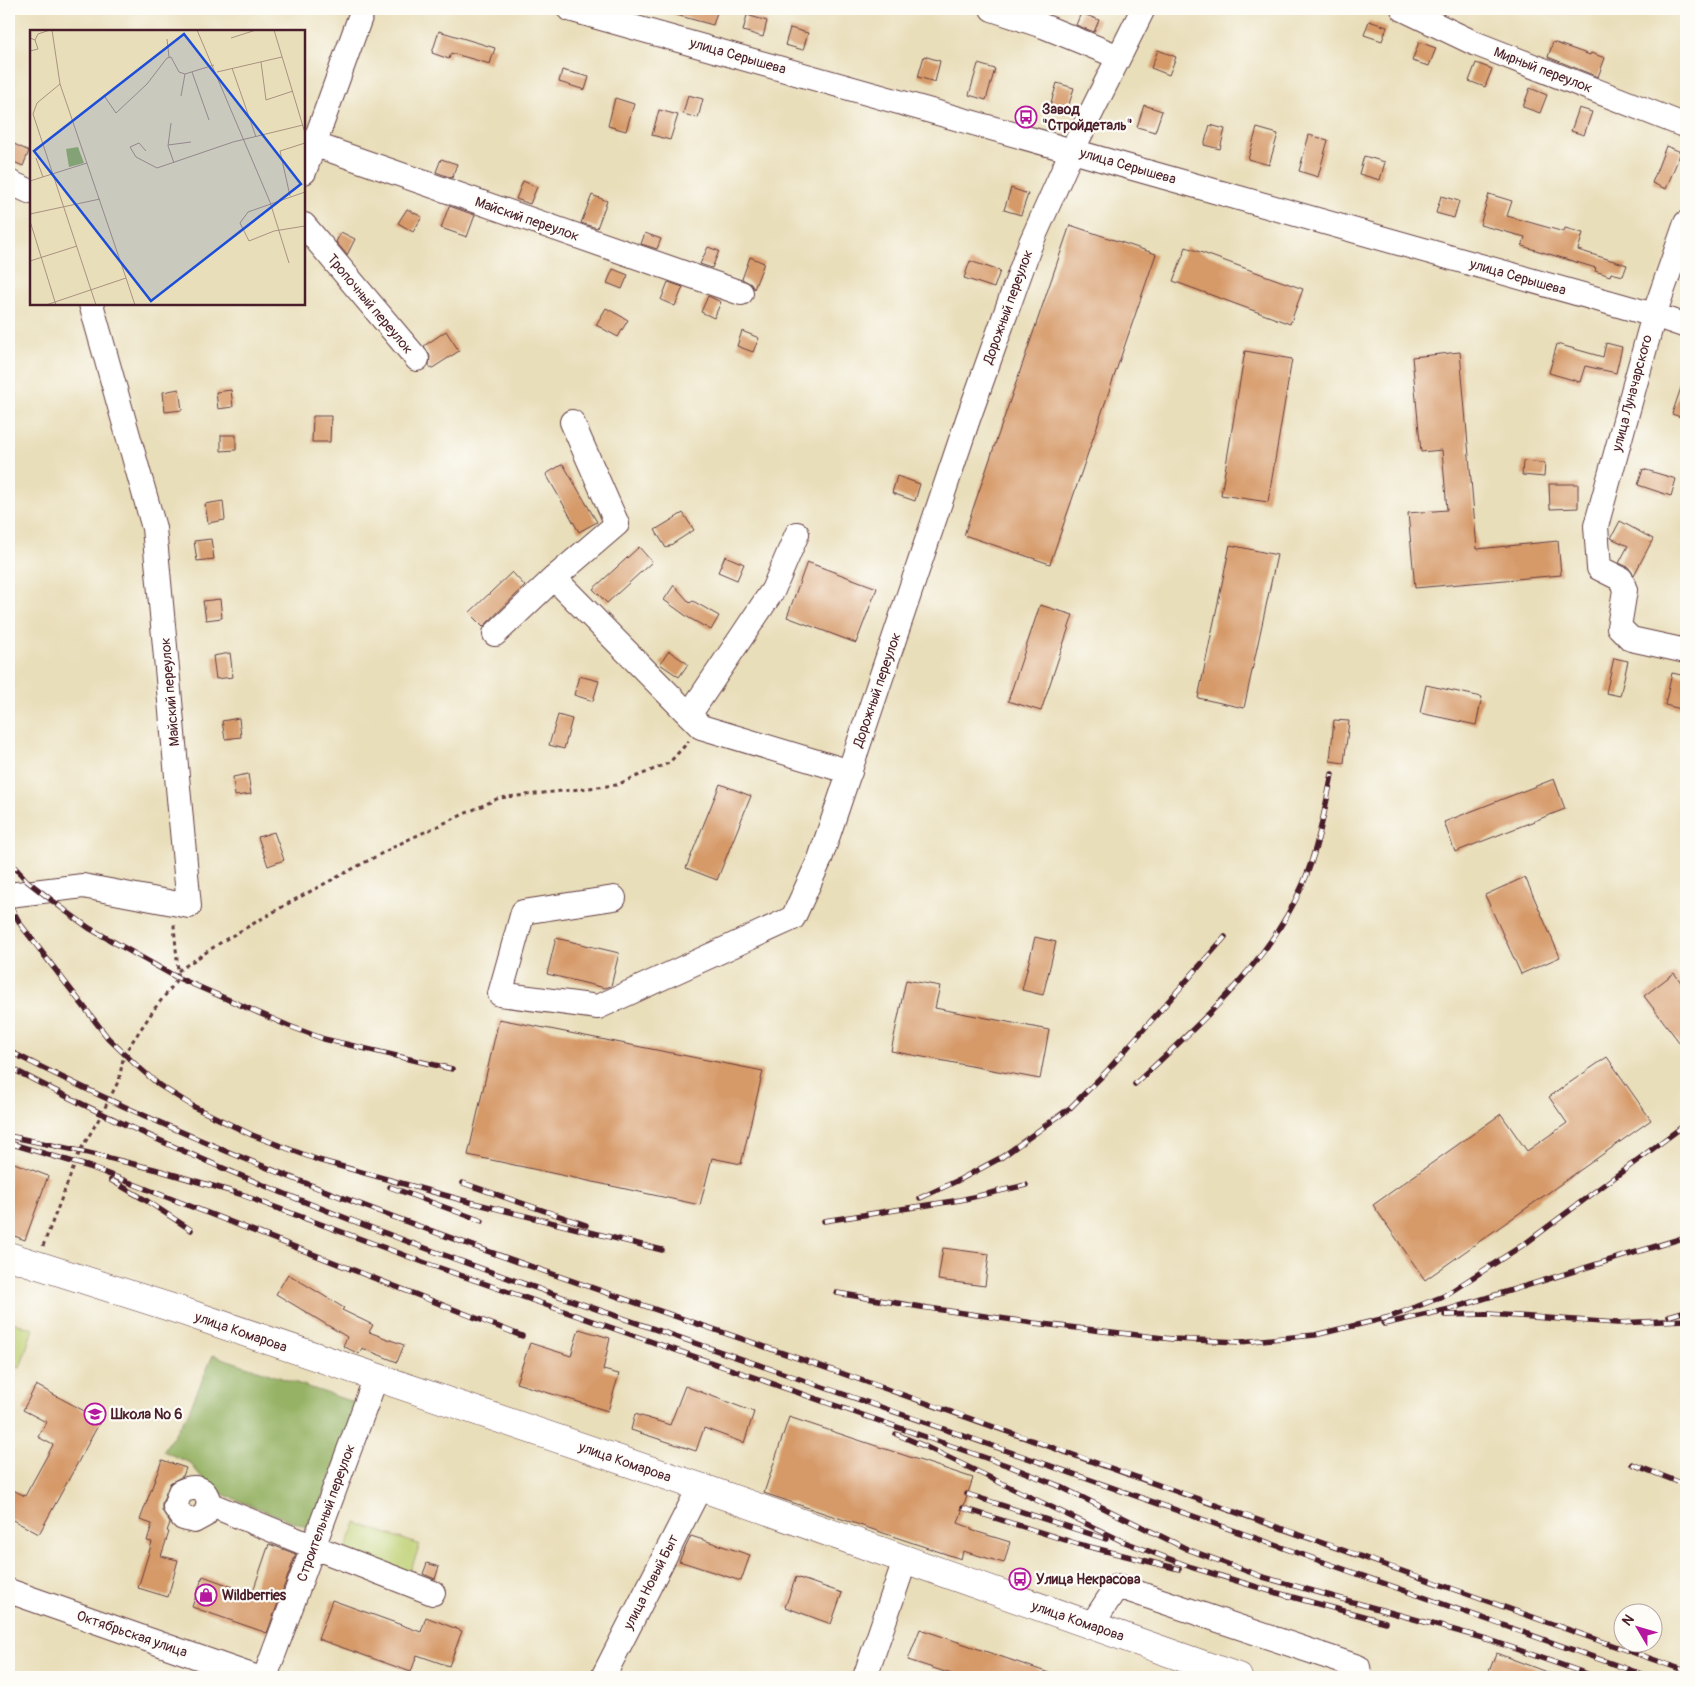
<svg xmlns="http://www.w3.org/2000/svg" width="1695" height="1686" viewBox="0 0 1695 1686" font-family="Pangolin,sans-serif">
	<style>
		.green { fill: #bed073; stroke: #84784f }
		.forest { fill: #96b265; stroke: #706848 }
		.building { fill: #d69968 }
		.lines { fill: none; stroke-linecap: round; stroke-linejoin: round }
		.minor-casing { stroke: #623c40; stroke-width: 26 }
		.major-casing { stroke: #623c40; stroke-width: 29 }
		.path { stroke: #623c40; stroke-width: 3; stroke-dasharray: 4 4; stroke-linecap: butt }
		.minor { stroke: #fff; stroke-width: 24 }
		.major { stroke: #fff; stroke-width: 28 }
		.rail-casing { stroke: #4a1f2b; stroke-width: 5.5 }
		.rail { stroke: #fdfcf7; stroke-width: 4; stroke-dasharray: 11; stroke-linecap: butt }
		.labels { text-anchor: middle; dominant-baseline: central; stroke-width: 4.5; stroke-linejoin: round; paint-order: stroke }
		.street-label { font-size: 14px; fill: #4a1f2b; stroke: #fdfcf7 }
		.poi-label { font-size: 14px; font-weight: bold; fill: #4a1f2b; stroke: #fdfcf7; text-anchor: start }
		.inset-road { fill: none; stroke: #a99281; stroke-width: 1 }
		.view { fill: #1d4ed8; fill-opacity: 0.15; stroke: #1d4ed8; stroke-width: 2.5 }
		.inset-edge { fill: none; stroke: #4a1f2b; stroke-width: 2.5 }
	</style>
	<rect width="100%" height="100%" fill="#fdfcf7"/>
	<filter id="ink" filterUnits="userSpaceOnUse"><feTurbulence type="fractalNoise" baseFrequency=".02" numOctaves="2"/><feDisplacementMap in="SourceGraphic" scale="10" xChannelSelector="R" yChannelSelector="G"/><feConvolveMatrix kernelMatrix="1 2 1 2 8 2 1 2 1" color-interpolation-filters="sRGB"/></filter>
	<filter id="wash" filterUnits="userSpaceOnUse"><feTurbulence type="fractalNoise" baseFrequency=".0096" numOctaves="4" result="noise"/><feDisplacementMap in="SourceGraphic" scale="20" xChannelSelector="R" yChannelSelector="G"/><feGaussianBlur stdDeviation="1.12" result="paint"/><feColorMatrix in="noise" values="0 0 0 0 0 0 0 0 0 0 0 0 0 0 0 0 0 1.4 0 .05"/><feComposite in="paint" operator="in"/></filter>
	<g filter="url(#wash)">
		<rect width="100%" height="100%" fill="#e9deba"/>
		<path class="green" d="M9,1321L33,1329L20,1368L9,1364Z
			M356,1523L420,1545L409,1574L344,1553Z"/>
		<path class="forest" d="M213,1355L359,1404L311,1529L212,1490L190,1463L163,1451L187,1415Z"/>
		<g id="blocks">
			<path class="building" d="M669,9H718L713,25L669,13Z
				M1081,13L1099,20L1094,32L1076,25Z
				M747,15L767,21L763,37L743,31Z
				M1369,21L1387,27L1382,41L1364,35Z
				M790,28L808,33L803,50L785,45Z
				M439,31L495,48L490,64L451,53L449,59L432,53Z
				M1419,42L1436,48L1429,66L1412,61Z
				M1553,42L1590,55L1591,53L1605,58L1598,77L1548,57Z
				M1158,50L1176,57L1169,75L1151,68Z
				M924,56L940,61L935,82L918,77Z
				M1476,63L1492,69L1485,87L1469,81Z
				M978,64L995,69L986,100L969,95Z
				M562,70L589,77L585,90L559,82Z
				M1057,83L1074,88L1066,114L1049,109Z
				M1530,88L1547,95L1540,113L1523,107Z
				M688,95L703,99L698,118L683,114Z
				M615,98L634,104L626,131L608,126Z
				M1144,105L1162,111L1155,132L1137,127Z
				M1579,108L1592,112L1584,135L1571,131Z
				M659,110L678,115L670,140L652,135Z
				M1210,125L1225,129L1220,149L1204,145Z
				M1257,128L1278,134L1269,165L1248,159Z
				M1309,135L1328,140L1318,177L1299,171Z
				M14,144L29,151L23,166L9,160V155Z
				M1666,146L1681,152L1666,189L1652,183Z
				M1364,156L1385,162L1380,180L1359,174Z
				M441,159L457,164L452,178L436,172Z
				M523,181L537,187L530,204L516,199Z
				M1011,188L1028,194L1021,215L1004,210Z
				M1489,194L1512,201L1507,216L1564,232L1565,228L1583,233L1578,250L1627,265L1623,276L1611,273L1610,276L1595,271L1596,268L1522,246L1525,237L1480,225Z
				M592,195L607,201L597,228L581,223Z
				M1441,196L1459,201L1454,218L1436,213Z
				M449,206L475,215L467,237L441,228Z
				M407,209L422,217L413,232L398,223Z
				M1070,225L1156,254L1050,564L964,535Z
				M341,232L355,239L347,255L336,242Z
				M645,233L661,239L657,249L641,244Z
				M708,247L719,251L712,268L700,264Z
				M1186,247L1303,289L1290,324L1173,281Z
				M750,257L764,263L754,289L751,284L742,279Z
				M970,261L1000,271L994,288L964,278Z
				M613,269L628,275L622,289L607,283Z
				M668,282L683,287L675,306L661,300Z
				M708,296L721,302L714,318L701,312Z
				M606,308L628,320L618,337L596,325Z
				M446,331L459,351L431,369L429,365L430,356L424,346Z
				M742,331L759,338L753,352L737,346Z
				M1606,343L1622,347L1616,373L1585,366L1580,382L1549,373L1557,344L1603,357Z
				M1245,351L1292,359L1268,502L1221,495Z
				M1460,352L1477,549L1558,541L1561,575L1415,588L1408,513L1447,510L1442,450L1421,452L1412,357Z
				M1684,379L1686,380V419L1672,414Z
				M179,389L182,410L165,412L163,392Z
				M231,390L233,407L218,409L216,392Z
				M313,416H331L330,442H312Z
				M221,435H236V450L221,451Z
				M1523,461L1545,463L1544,477L1522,475Z
				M563,464L597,522L579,532L546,474Z
				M1643,469L1676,479L1671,496L1638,485Z
				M897,476L920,484L915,501L892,493Z
				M1549,484H1578V508L1550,509Z
				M223,501L225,520L208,523L205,504Z
				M683,513L694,530L666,548L655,530Z
				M1620,521L1653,539L1634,575L1628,567L1619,563L1628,546L1611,538Z
				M211,539L214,559L197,561L194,541Z
				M1230,545L1277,555L1244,708L1198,698Z
				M639,547L652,562L607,603L593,589Z
				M725,556L744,564L737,580L718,572Z
				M807,562L877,588L856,643L787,617Z
				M512,572L525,586L483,627L469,613Z
				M674,585L690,603L693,601L719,616L711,630L689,618L664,600Z
				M220,599L222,618L206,620L203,601Z
				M1040,605L1073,615L1041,711L1008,701Z
				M669,651L688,664L679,677L660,664Z
				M230,653L233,677L216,679L213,656Z
				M1614,658L1628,661L1620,696L1606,693Z
				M1672,673L1686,676V686L1681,709L1665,705Z
				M579,676L599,681L593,701L574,695Z
				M1426,685L1482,697L1476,725L1420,713Z
				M558,715L572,719L564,749L549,745Z
				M239,718L241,737L225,739L222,721Z
				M1334,720L1349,721L1344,763L1330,761Z
				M248,774L251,794L235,796L233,777Z
				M1554,779L1565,809L1455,852L1444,822Z
				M720,784L751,796L717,880L686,868Z
				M274,832L284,860L268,866L258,837Z
				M1525,877L1560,957L1521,974L1485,895Z
				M1035,937L1056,942L1043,995L1022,990Z
				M556,938L619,953L611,986L605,988L547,974Z
				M1674,973L1686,989V1051L1644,996Z
				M906,980L940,986L935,1008L1049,1030L1040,1079L891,1051Z
				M499,1019L763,1071L741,1164L712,1158L700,1205L468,1155Z
				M1607,1057L1651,1120L1425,1280L1373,1205L1501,1114L1527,1151L1567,1123L1549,1097Z
				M9,1161L48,1176L25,1240L9,1234Z
				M943,1248L989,1254L985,1286L938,1280Z
				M288,1274L344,1308L342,1310L373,1325L369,1332L404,1345L397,1362L362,1348L359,1354L343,1346L347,1337L276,1294Z
				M579,1329L610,1338L603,1370L619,1374L608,1411L516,1383L530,1343L571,1356Z
				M36,1385L101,1420L39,1534L9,1518V1499L13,1490L25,1496L53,1445L38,1437L46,1422L23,1410Z
				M685,1386L754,1412L744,1443L704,1428L696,1451L631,1430L635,1414L670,1425Z
				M789,1417L973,1478L958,1523L971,1528V1530L1010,1542L1004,1563L963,1551L961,1559L764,1493Z
				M162,1460L186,1468L183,1476L170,1483L162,1503V1510L170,1523L167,1531L169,1532L161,1556L178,1560L168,1597L138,1588L152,1542L147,1541L152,1524L140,1520Z
				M691,1536L750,1555L741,1581L679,1561Z
				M269,1544L296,1554L267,1633L192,1607L203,1576L252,1594Z
				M427,1563L439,1567L435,1579L423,1574Z
				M796,1577L842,1593L831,1624L785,1607Z
				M332,1600L421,1632L426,1617L462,1631L449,1666L417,1655L411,1672L318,1639Z
				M920,1629L1055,1675V1677H961L908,1660Z
				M1496,1653L1557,1676L1556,1677H1487Z"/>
		</g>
	</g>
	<g filter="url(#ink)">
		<use href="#blocks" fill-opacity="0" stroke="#623c40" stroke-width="1"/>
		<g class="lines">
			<g class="minor-casing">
				<path id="minor" d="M569,9L1654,315L1686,326
					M992,9L1043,26L1119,57
					M1403,9L1474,43L1686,126
					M313,144L741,293
					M304,172L363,9
					M9,182L31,192
					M1686,223L1654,315L1596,526L1599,568L1621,579L1625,590L1619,627L1631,639L1686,651
					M304,225L417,359
					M554,578L701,727L850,772
					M495,634L554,578L617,524L572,422
					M689,715L773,590L797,534
					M9,895L83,886L189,906L154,528L91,304
					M614,898L523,912L500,994L598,1007L793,918L820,859L968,419L1030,245L1072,151L1143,9
					M209,1504C206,1486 194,1485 180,1492L175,1507L183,1518L194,1521L205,1515L209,1504L314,1547L433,1593
					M9,1591L255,1677
					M1091,1626L1117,1586L1358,1667L1360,1677
					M265,1677L376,1377
					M603,1677L700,1487
					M865,1677L905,1560"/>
			</g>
			<g class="major-casing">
				<path id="major" d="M9,1256L182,1311L700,1487L1238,1677"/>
			</g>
			<path class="path" d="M178,971L223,941L296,899L405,841L499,798L616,785L669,763L689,741
				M43,1246L80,1151L100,1117L119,1080L124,1054L155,1008L175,983L178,971L174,926L176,923"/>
			<use href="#minor" class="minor"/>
			<use href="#major" class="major"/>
			<g class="rail-casing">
				<path id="rail" d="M9,861L27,881L67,912L89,928L176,977L289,1026L324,1039L452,1069
					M9,904L21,925L108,1038L135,1064L159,1085L196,1108L252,1135L318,1160L462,1200L662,1250
					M9,1051C273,1186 558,1275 838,1372C1121,1470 1403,1572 1686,1671
					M9,1067C259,1199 528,1285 794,1377C1080,1475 1364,1577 1650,1677
					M1135,1084C1198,1025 1268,965 1303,884C1317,852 1325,809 1332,774
					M9,1136L80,1151L154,1169L247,1196
					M9,1143L90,1167L522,1336
					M111,1180L147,1201L191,1230
					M463,1183L586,1225
					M390,1187L482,1221
					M242,1195L431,1265L1009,1466L1057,1485L1187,1549L1263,1577L1490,1640L1596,1677
					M920,1198L961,1179L1002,1157L1070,1108L1106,1072L1225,937
					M824,1221L960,1200L1026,1185
					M837,1293L921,1307L1034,1323L1172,1339L1240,1342L1315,1335L1390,1317L1444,1296L1526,1243L1686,1124
					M1445,1315L1489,1314L1617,1323L1686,1320
					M1669,1316L1686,1311
					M1384,1324L1450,1309L1686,1237
					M896,1434L922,1445L1122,1541L1191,1567L1270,1591L1385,1622
					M1632,1464L1686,1485
					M967,1494L1106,1539
					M963,1508L1078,1544L1179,1569"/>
			</g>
			<use href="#rail" class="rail"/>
		</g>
	</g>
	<defs>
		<g id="bus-ring" transform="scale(1.125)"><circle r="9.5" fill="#fdfcf7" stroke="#b5179e" stroke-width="1.5"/><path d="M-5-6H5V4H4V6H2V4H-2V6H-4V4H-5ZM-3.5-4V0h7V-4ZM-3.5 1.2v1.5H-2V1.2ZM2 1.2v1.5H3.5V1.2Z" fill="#b5179e"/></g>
		<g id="school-ring" transform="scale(1.125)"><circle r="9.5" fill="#fdfcf7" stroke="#b5179e" stroke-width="1.5"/><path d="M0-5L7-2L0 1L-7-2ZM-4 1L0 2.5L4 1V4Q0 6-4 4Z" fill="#b5179e"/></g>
		<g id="shop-ring" transform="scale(1.125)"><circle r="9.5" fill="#fdfcf7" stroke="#b5179e" stroke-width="1.5"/><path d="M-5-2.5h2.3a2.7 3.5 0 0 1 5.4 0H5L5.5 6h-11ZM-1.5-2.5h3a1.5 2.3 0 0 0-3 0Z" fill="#b5179e"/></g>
	</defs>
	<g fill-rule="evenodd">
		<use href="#bus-ring" x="1026" y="117"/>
		<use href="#school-ring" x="95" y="1414"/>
		<use href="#bus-ring" x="1020" y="1579"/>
		<use href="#shop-ring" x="206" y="1595"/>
	</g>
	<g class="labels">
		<g class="street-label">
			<text transform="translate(738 56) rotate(16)">улица Серышева</text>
			<text transform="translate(1543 70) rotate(21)">Мирный переулок</text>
			<text transform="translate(1128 166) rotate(16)">улица Серышева</text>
			<text transform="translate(527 219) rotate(19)">Майский переулок</text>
			<text transform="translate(1518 277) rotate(16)">улица Серышева</text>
			<text transform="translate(370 304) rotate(50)">Тропочный переулок</text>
			<text transform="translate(1008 307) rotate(-70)">Дорожный переулок</text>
			<text transform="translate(1632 393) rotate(-75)">улица Луначарского</text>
			<text transform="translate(877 690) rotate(-71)">Дорожный переулок</text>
			<text transform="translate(170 692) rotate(-95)">Майский переулок</text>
			<text transform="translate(241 1332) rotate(19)">улица Комарова</text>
			<text transform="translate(625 1462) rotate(19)">улица Комарова</text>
			<text transform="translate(326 1513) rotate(-70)">Строительный переулок</text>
			<text transform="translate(651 1582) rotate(-63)">улица Новый Быт</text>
			<text transform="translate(1078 1621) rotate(19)">улица Комарова</text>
			<text transform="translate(132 1634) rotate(19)">Октябрьская улица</text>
		</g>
		<g class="poi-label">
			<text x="1042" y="109">Завод<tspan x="1042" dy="16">"Стройдеталь"</tspan></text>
			<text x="111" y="1414">Школа № 6</text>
			<text x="1036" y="1579">Улица Некрасова</text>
			<text x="222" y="1595">Wildberries</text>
		</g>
	</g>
	<g transform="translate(30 30)">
		<rect width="275" height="275" fill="#e9deba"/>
		<path d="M48,117L54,133L39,137L36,119Z" fill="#96b265"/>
		<path class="inset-road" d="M167,0L240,172L259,233M244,0L275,103M0,8L5,10L8,19L0,21M201,8L226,0M137,9L139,27M5,10L8,4L20,0M231,32L236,70L263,61M202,38L226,107M162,42L179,90M187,42L252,27M30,54L7,73L3,84L66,275M151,66L155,44M75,67L86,83L117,54L137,28L141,27L149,42L155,44L184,35M141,93L138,116L144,133M138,115L161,112M116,121L109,113L100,117L106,127L127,138L203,112L273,95M6,128L13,147M0,151L57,133M275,162L218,182L210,193L219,211L244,201L275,196M260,166L250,121L275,113M0,184L70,169M0,191L26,275M0,231L47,216M96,248L105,275M16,275L96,248L30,54L22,0"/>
		<path class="view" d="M154,4L271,154L121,271L4,121Z"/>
		<rect width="275" height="275" class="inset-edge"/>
	</g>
	<rect width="1695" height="1686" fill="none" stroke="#fdfcf7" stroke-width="30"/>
	<g transform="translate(1638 1628) rotate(308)"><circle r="24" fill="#fdfcf7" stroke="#b5a4a5"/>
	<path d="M0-4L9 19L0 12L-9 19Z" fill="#b5179e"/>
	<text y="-8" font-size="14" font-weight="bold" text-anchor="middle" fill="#4a1f2b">N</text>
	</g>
</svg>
